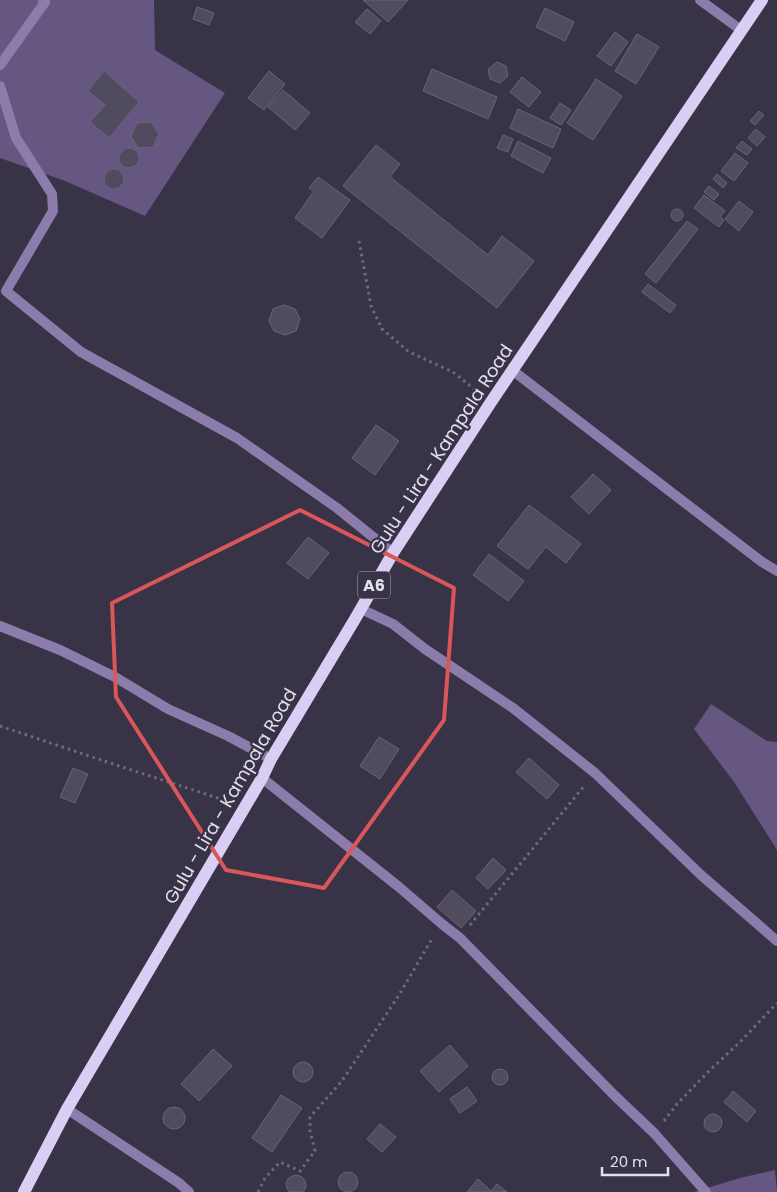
<svg xmlns="http://www.w3.org/2000/svg" width="777" height="1192" viewBox="0 0 777 1192" font-family="Poppins,sans-serif">
	<style>
		.green { fill: #655682 }
		.building { fill: #514b60; stroke: #6a6379 }
		.lines { fill: none; stroke-linecap: round; stroke-linejoin: round }
		.path { stroke: #6f6a7c; stroke-width: 3; stroke-dasharray: 2.5 4; stroke-linecap: butt }
		.street { stroke: #8c7cac; stroke-width: 10 }
		.primary { stroke: #dacef5; stroke-width: 12 }
		.marked { fill: none; stroke: #d95659; stroke-width: 4; stroke-linejoin: round }
		.labels { text-anchor: middle; dominant-baseline: central; stroke-width: 4.5; stroke-linejoin: round; paint-order: stroke }
		.shield { fill: #393347; stroke: #b0abba; stroke-width: 1 }
		.shield-label { font-size: 16px; font-weight: bold; fill: #e3dfec }
		.street-label { font-size: 18px; fill: #e3dfec; stroke: #393347 }
	</style>
	<rect width="100%" height="100%" fill="#393347"/>
	<path class="green" d="M0,0H154L155,50L225,93L145,216L65,181L0,158Z
		M711,704L767,741L777,742V850L734,782L694,729Z
		M775,1170L777,1192H694L740,1178Z"/>
	<path class="building" d="M363,0H408L388,22Z
		M197,7L214,13L209,25L193,19Z
		M545,8L574,22L565,41L536,27Z
		M367,9L381,21L370,34L355,22Z
		M615,32L628,42L611,66L597,56Z
		M637,34L659,47L636,84L615,71Z
		M497,62L506,66L508,76L500,83L490,79L488,69Z
		M432,69L497,97L488,119L423,91Z
		M104,71L139,102L109,138L90,122L105,105L88,91Z
		M269,71L285,84L264,110L248,98Z
		M522,77L541,92L529,107L510,92Z
		M596,79L622,96L593,140L567,123Z
		M283,90L310,113L295,130L268,107Z
		M560,103L571,110L561,125L550,118Z
		M518,109L561,129L553,148L510,128Z
		M759,111L764,115L755,125L750,121Z
		M151,122L159,134L153,147L138,148L131,136L137,123Z
		M756,129L765,137L757,146L748,138Z
		M503,135L513,139L508,152L497,148Z
		M518,141L551,158L543,173L511,156Z
		M742,141L752,149L747,155L736,148Z
		M376,145L400,164L390,177L488,255L502,236L534,261L497,308L343,186Z
		M119 158a10 10 0 1 1 20 0a10 10 0 1 1-20 0Z
		M735,153L748,163L734,181L721,171Z
		M104 179a10 10 0 1 1 20 0a10 10 0 1 1-20 0Z
		M717,174L727,183L723,188L713,179Z
		M318,177L350,200L322,238L295,218L314,191L309,188Z
		M709,186L719,194L714,200L704,192Z
		M704,195L725,211L720,217L724,220L719,227L694,208Z
		M739,201L753,212L739,231L725,219Z
		M671 215a6 6 0 1 1 12 0a6 6 0 1 1-12 0Z
		M687,221L698,229L656,283L645,274Z
		M648,284L676,305L670,313L642,292Z
		M284,305L295,309L300,319L296,331L285,335L274,331L269,321L273,309Z
		M376,425L399,441L375,475L352,458Z
		M593,474L611,490L589,514L571,497Z
		M529,505L581,544L566,563L546,547L528,569L497,546Z
		M308,537L329,553L308,579L287,563Z
		M489,554L524,581L508,601L473,575Z
		M379,737L399,749L380,779L360,766Z
		M529,758L559,785L547,799L516,772Z
		M73,768L88,774L75,803L60,797Z
		M493,858L506,870L488,889L476,878Z
		M452,890L476,911L461,928L437,907Z
		M450,1045L468,1066L439,1092L420,1071Z
		M213,1049L232,1066L199,1101L181,1084Z
		M293 1072a10 10 0 1 1 20 0a10 10 0 1 1-20 0Z
		M492 1077a8 8 0 1 1 16 0a8 8 0 1 1-16 0Z
		M467,1087L477,1101L460,1113L450,1099Z
		M733,1091L756,1111L747,1122L724,1102Z
		M281,1095L302,1108L272,1152L252,1138Z
		M163 1118a11 11 0 1 1 22 0a11 11 0 1 1-22 0Z
		M704 1123a9 9 0 1 1 18 0a9 9 0 1 1-18 0Z
		M380,1124L396,1137L382,1152L367,1139Z
		M338 1182a10 10 0 1 1 20 0a10 10 0 1 1-20 0Z
		M297,1175L302,1177L305,1181L306,1186L304,1191L302,1192H289L287,1188L286,1183L288,1179L292,1176Z
		M478,1179L491,1191L497,1184L507,1192H467Z"/>
	<g class="lines">
		<path class="path" d="M359,241L371,306L382,329L409,352L453,372L479,393
			M0,726L110,763L230,802
			M470,925L585,785
			M664,1121L677,1104L709,1071L740,1042L777,1003
			M258,1192L265,1178L280,1162L300,1171L315,1151L310,1131V1117L342,1081L399,995L433,937"/>
		<path class="street" d="M700,0L741,30
			M0,65L45,2L43,0
			M0,86L16,138L52,194L53,211L6,291L81,352L237,438L337,508L393,553
			M512,370L762,562L777,571
			M361,609L393,624L425,649L513,708L595,773L701,875L777,941
			M0,626L60,650L115,677L168,709L228,736L271,759
			M262,778L399,887L442,924L460,938L615,1096L654,1133L706,1192
			M67,1109L179,1183L189,1192"/>
		<path class="primary" d="M24,1192L67,1109L262,778L271,759L355,619L393,553L491,402L762,0"/>
	</g>
	<path class="marked" d="M300,510L454,588L444,720L324,888L226,870L116,697L112,603Z"/>
	<g class="labels">
		<rect class="shield" x="358" y="571.5" width="32" height="27" rx="4"/>
		<g class="shield-label">
			<text x="374" y="585">A6</text>
		</g>
		<g class="street-label">
			<text transform="translate(441 449) rotate(-57)">Gulu - Lira - Kampala Road</text>
			<text transform="translate(230 796) rotate(-60)">Gulu - Lira - Kampala Road</text>
		</g>
	</g>
	<path d="M602 1167v8h66v-8" fill="none" stroke="#e3dfec" stroke-width="2.5"/>
	<text x="610" y="1167" font-size="15" fill="#e3dfec" stroke="#393347" stroke-width="4" paint-order="stroke">20 m</text>
</svg>
